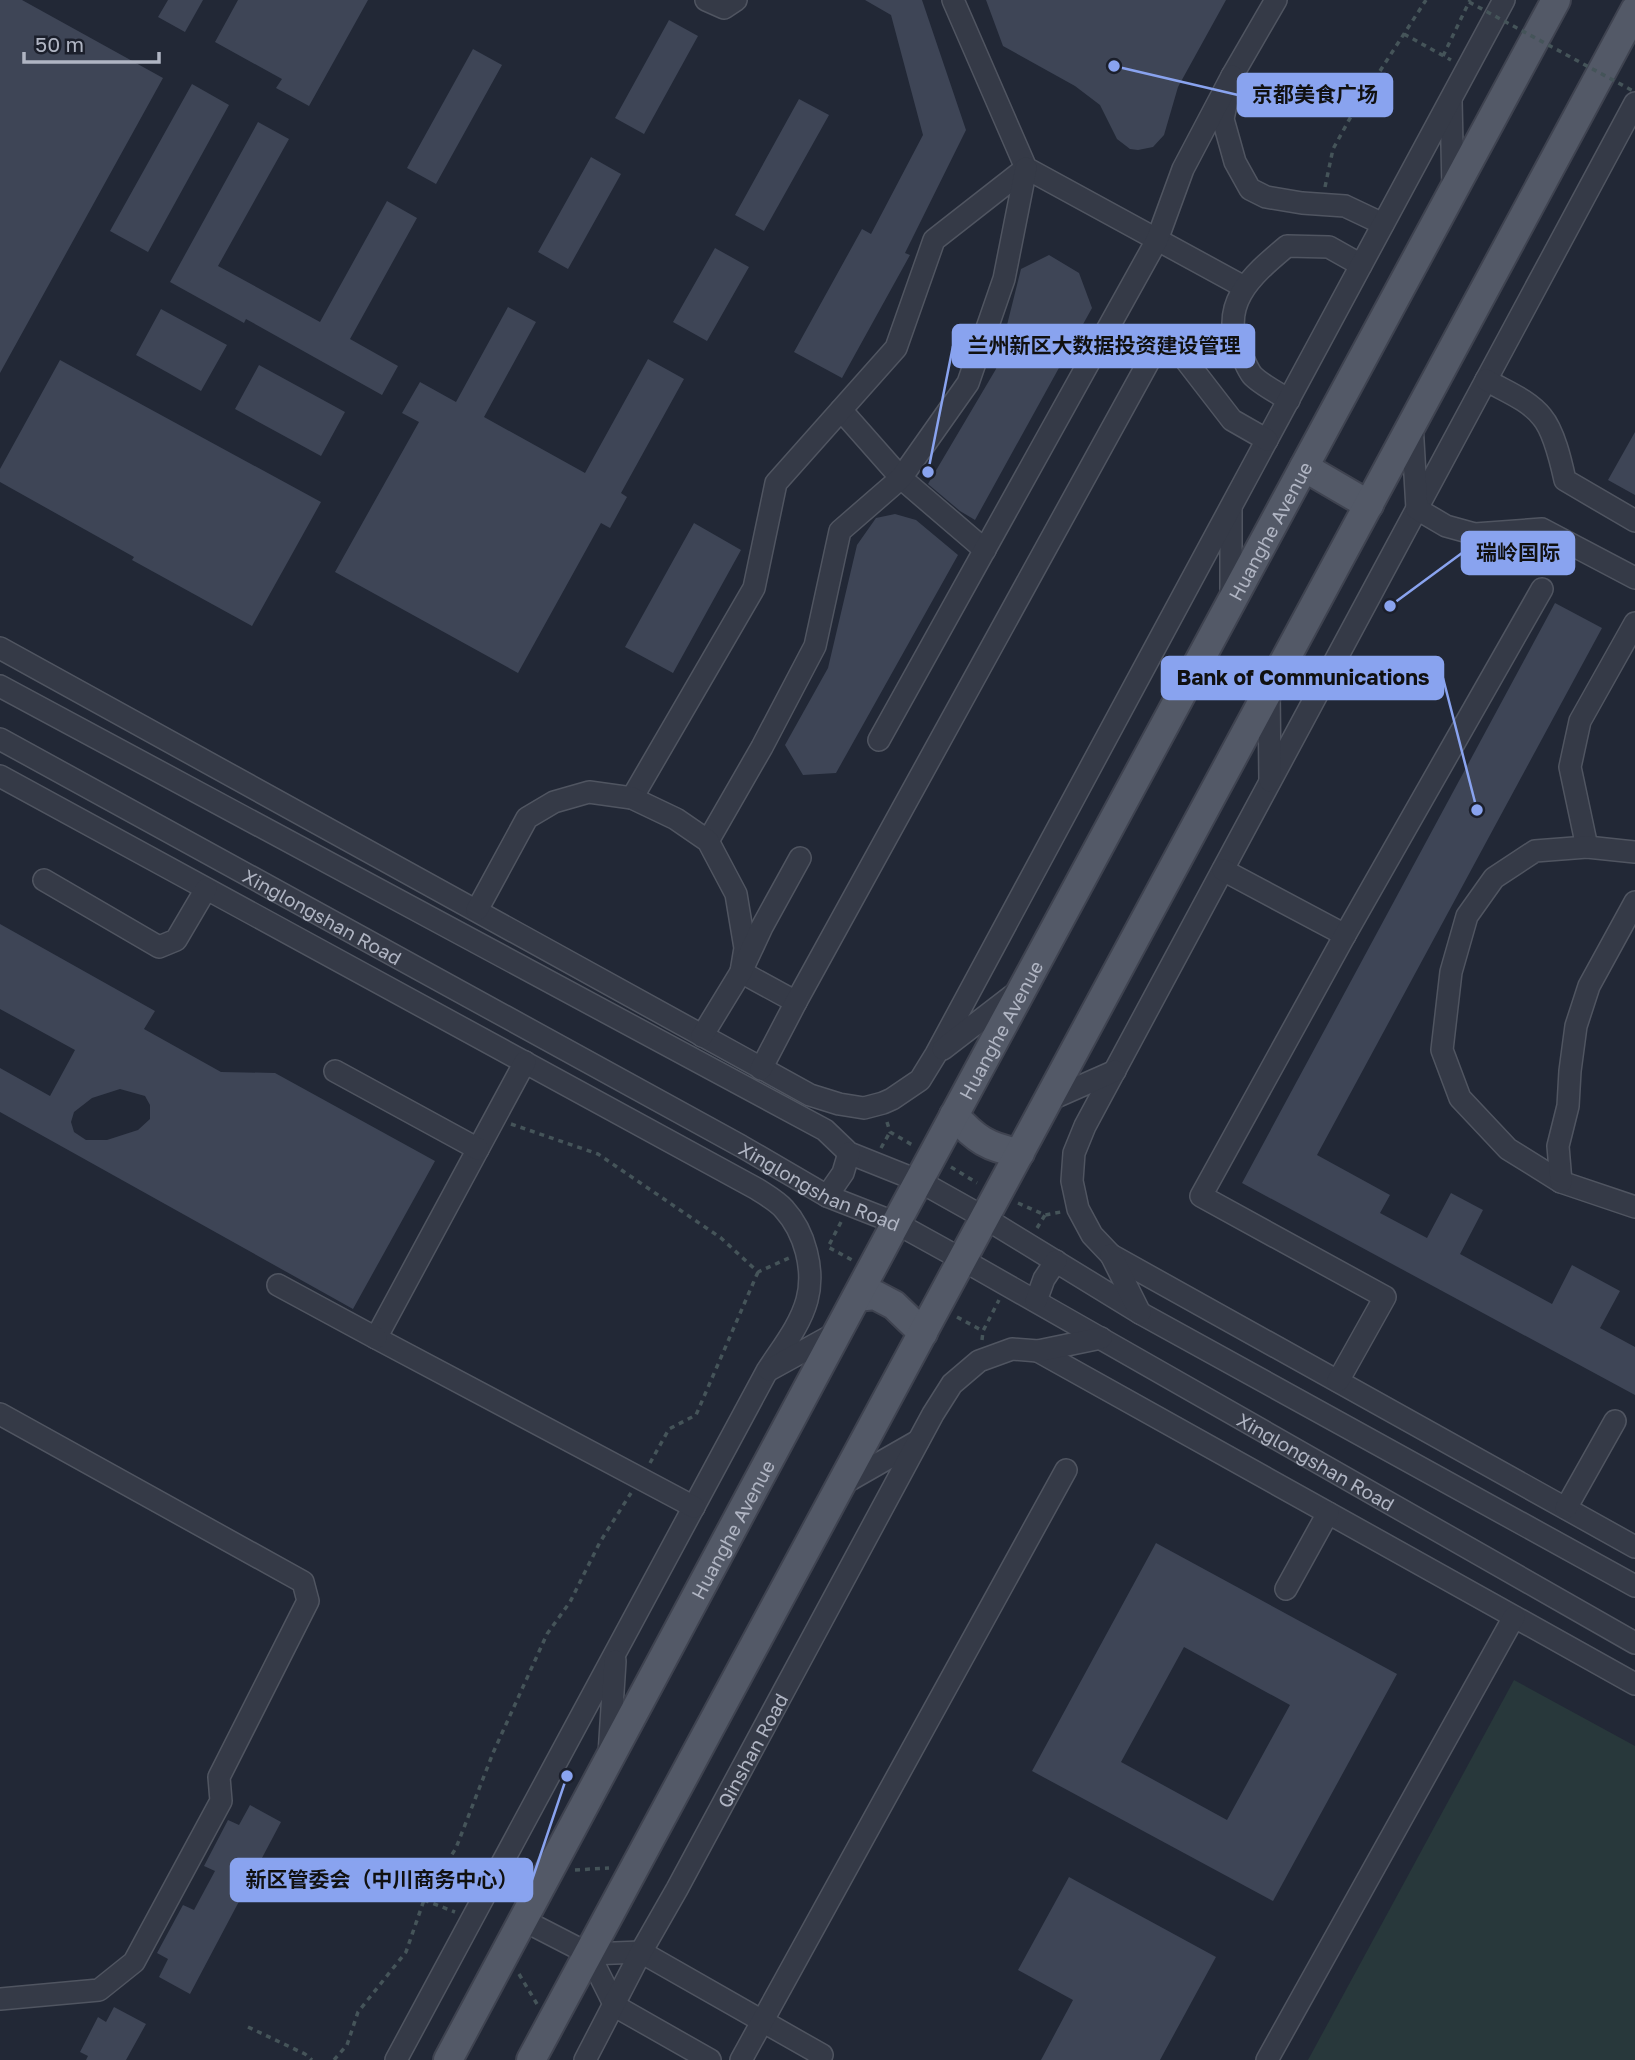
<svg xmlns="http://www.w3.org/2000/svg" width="1635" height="2060" viewBox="0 0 1635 2060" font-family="'Golos Text','Noto Sans SC',sans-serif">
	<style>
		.green { fill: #28383b }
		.building { fill: #3e4556; fill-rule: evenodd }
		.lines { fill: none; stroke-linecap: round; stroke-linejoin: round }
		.minor-casing { stroke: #505561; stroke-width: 24 }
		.major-casing { stroke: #3f4350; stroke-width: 32 }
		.path { stroke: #455459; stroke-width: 3.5; stroke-dasharray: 5 5; stroke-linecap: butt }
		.minor { stroke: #353a47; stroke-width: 21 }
		.major { stroke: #535967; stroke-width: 28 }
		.path-bridge { stroke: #455459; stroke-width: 3.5; stroke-dasharray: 5 5; stroke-linecap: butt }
		.labels { text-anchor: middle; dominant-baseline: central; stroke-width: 7; stroke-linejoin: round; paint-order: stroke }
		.street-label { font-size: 19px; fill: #b0b5c3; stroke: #1b1f2b }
		.leader { fill: none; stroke: #89a3ef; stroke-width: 2.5 }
		.callout-dot { fill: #89a3ef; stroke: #1b1f2b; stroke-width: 2.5 }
		.callout { fill: #89a3ef; stroke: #89a3ef; stroke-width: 2.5 }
		.callout-label { font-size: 21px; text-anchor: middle; font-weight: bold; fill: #111 }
	</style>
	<rect width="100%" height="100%" fill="#222836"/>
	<path class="green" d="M1514,1680L1635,1746V2060H1308Z"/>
	<path class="building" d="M0,0H22L163,78L0,373Z
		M168,0H203L185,32L158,17Z
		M238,0H368L309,106L276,88L282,79L215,42Z
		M865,0H922L966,130L905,253L910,255L842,378L794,352L862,229L871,234L923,135L891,15Z
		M986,0H1226L1178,87L1164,135L1153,147L1138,150L1130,149L1117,139L1100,105L1075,86L1003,46Z
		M669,20L698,36L644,134L615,118Z
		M473,49L502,65L436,184L407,168Z
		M192,84L229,105L148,252L110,231Z
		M799,99L829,115L764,231L735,215Z
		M258,122L289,139L218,266L320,322L387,201L417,218L350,339L398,366L382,395L246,319L244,323L170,282Z
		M591,157L621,174L568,269L538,252Z
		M715,248L749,267L707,341L673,322Z
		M1049,255L1079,273L1092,308L975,520L960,511L928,484L996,369L1021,269Z
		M508,307L536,322L484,417L585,473L648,359L684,379L621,493L627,497L610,528L601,523L518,673L335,572L419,422L402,413L420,382L456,402Z
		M161,309L227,345L201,391L136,355Z
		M60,360L321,502L252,626L132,560L134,557L0,482V469Z
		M259,365L345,412L321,456L235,409Z
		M1635,432V495L1608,480Z
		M895,514L916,520L958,555L836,773L803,775L785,745L828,668L857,545L876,518Z
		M694,523L741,550L673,673L625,647Z
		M1555,603L1602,628L1317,1155L1390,1195L1380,1213L1427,1238L1451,1193L1483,1210L1460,1254L1552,1304L1572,1265L1620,1291L1600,1328L1635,1347V1395L1242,1183Z
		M0,924L155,1011L144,1029L221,1072L275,1073L435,1161L353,1309L0,1112V1068L50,1096L75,1050L0,1009ZM120,1089L145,1096L150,1105V1119L138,1130L107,1140H86L74,1132L71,1122L74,1112L92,1098Z
		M1156,1543L1397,1674L1273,1901L1032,1771ZM1184,1647L1290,1705L1227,1820L1121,1762Z
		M250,1805L281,1822L190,1994L159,1977L168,1959L157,1953L183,1905L194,1910L215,1871L204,1866L228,1820L239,1825Z
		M1069,1877L1216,1957L1160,2060H1041L1073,2000L1018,1970Z
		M114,2007L146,2024L126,2060H86L88,2056L80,2052L98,2017L106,2022Z"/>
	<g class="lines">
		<g class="minor-casing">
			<g id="minor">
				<path d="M706,0L724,8L736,0"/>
				<path d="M953,0L1026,168L1244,287"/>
				<path d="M1276,0L1232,76L1223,119L1235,162L1250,189L1266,197L1302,203L1345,206L1383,224"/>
				<path d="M1451,100L1453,190"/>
				<path d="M1635,103L1085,1126L1074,1153L1072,1181L1078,1209L1092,1235L1111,1255L1635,1547"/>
				<path d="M1486,380C1505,391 1529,400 1542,417C1554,431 1561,462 1565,480L1635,521"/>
				<path d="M1289,400C1278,393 1260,384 1252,375C1248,370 1245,362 1242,356C1216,306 1251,276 1287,246L1329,247L1361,265"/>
				<path d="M841,410L901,478L985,550"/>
				<path d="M1412,424L1417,509L1446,526L1475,534L1542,529L1635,578"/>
				<path d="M1231,510V600"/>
				<path d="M0,648L810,1095L839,1104L864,1108L883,1103L892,1099L920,1080L936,1054L1504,0"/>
				<path d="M0,686L825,1130L849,1153L919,1181L985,1218L1140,1313L1635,1586"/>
				<path d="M1269,690L1270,781"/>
				<path id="s1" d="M0,739L741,1146L827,1196L896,1223L963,1260L1635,1643"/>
				<path d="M879,740L1157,240L1183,169L1232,76"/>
				<path d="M0,776L757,1189C766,1195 777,1201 784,1209C805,1232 815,1270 807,1300C800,1326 781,1349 767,1371L396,2060"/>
				<path d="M632,798L754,588L776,483L896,348L934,240L1026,168"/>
				<path d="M708,841L762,747L815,646L840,531L901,478L968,383L1004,279L1026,168"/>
				<path d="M1587,847L1570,767L1580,721L1635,623"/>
				<path d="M1635,852L1587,847L1535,851L1494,878L1467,916L1451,972L1442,1050L1460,1098L1508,1149L1561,1182L1635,1207"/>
				<path d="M1223,870L1345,935"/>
				<path d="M44,880L159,947L176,940L206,889"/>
				<path d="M477,910L527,818L554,802L589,792L632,798L676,819L708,841L736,894L745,948L741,972L796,1002"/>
				<path d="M702,1036L741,972L762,927L800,858"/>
				<path d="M943,1049L1017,992"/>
				<path d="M525,1062L376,1338L694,1507"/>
				<path d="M761,1069L796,1002L1154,352L1169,347L1181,354L1232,420L1267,440"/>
				<path d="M335,1071L478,1149"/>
				<path d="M1047,1101L1115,1071"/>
				<path d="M1561,1182L1558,1146L1568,1106L1570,1071L1576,1026L1589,986L1635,902"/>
				<path d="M827,1196L843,1173L849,1153"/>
				<path d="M1111,1255L1140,1313"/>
				<path d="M278,1285L376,1338"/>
				<path d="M1036,1301L1044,1279L1056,1261"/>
				<path d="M1038,1351L1635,1684"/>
				<path d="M769,1370L838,1332"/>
				<path d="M1338,1381L1385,1297L1201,1196L1345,935L1542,589"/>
				<path d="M0,1414L303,1582L308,1601L219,1777L221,1801L134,1962L99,1990L0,1999"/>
				<path d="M841,1485L918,1441"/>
				<path d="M1566,1508L1615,1421"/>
				<path d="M1286,1589L1328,1513"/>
				<path d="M609,1755L615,1661"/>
				<path d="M523,1920L589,1954L641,1952L822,2055L819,2060"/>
				<path d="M589,1954L615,2006L710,2060"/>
				<path id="s2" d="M585,2060L641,1952L677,1889L933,1414L952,1384L979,1361L1012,1349L1038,1351L1101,1338"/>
				<path d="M741,2060L1066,1470"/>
				<path d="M1267,2060L1514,1617"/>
			</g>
		</g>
		<g class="major-casing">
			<g id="major">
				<path d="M1304,467L1369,505"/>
				<path d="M954,1115C975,1139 989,1148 1020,1153"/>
				<path d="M857,1297L875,1295L894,1305L923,1333"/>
				<path id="s3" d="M448,2060L896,1223L1556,0"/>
				<path d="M531,2060L1635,10"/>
			</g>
		</g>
		<path class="path" d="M1404,34L1451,60
			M1443,56L1470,0
			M1325,187L1333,149L1354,111L1426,0
			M887,1122L890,1132L914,1146
			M511,1124L598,1154L721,1238L758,1272L789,1258
			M881,1148L890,1132
			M951,1167L977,1183
			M1018,1203L1045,1215L1061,1212
			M841,1222L828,1247L852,1260
			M1037,1228L1045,1215
			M957,1317L983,1331
			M982,1340L983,1331L999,1300
			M650,1463L669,1429L696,1415L758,1272
			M575,1870L609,1868
			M424,1900L455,1912
			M519,1974L537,2004
			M248,2027L305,2054L312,2060
			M334,2060L347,2045L358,2012L406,1952L424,1900L456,1848L493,1753L547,1634L570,1602L600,1542L631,1493"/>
		<use href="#minor" class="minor"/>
		<use href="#major" class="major"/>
		<path class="path-bridge" d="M1469,2L1635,92"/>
	</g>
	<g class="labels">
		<g class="street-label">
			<text stroke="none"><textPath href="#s3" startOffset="1736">Huanghe Avenue</textPath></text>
			<text stroke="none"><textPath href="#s1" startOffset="368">Xinglongshan Road</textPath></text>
			<text stroke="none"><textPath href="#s3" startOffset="1169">Huanghe Avenue</textPath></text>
			<text stroke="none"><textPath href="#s1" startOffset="934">Xinglongshan Road</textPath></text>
			<text stroke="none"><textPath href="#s1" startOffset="1502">Xinglongshan Road</textPath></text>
			<text stroke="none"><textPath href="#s3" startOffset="602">Huanghe Avenue</textPath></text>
			<text stroke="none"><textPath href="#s2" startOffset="352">Qinshan Road</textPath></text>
		</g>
	</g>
	<path class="leader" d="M1114 66L1238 95M928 472L953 346M1390 606L1462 553M1477 810L1443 678M567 1776L532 1880"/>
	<g class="callout-dot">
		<circle cx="1114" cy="66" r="7"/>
		<circle cx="928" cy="472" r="7"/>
		<circle cx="1390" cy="606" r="7"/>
		<circle cx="1477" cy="810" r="7"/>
		<circle cx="567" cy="1776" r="7"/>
	</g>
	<g class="callout">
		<rect x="1238" y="74" width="154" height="42" rx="7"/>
		<rect x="953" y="325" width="301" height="42" rx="7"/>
		<rect x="1462" y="532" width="112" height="42" rx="7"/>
		<rect x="1162" y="657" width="281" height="42" rx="7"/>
		<rect x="231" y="1859" width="301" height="42" rx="7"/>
	</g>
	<g class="callout-label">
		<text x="1315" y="102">京都美食广场</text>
		<text x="1104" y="353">兰州新区大数据投资建设管理</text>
		<text x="1518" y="560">瑞岭国际</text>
		<text x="1303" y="685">Bank of Communications</text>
		<text x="382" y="1887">新区管委会（中川商务中心）</text>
	</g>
	<path d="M24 52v10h135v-10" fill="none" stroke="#b0b5c3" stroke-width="3.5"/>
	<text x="35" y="52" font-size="21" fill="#b0b5c3" stroke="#1b1f2b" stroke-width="5" paint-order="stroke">50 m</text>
</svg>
